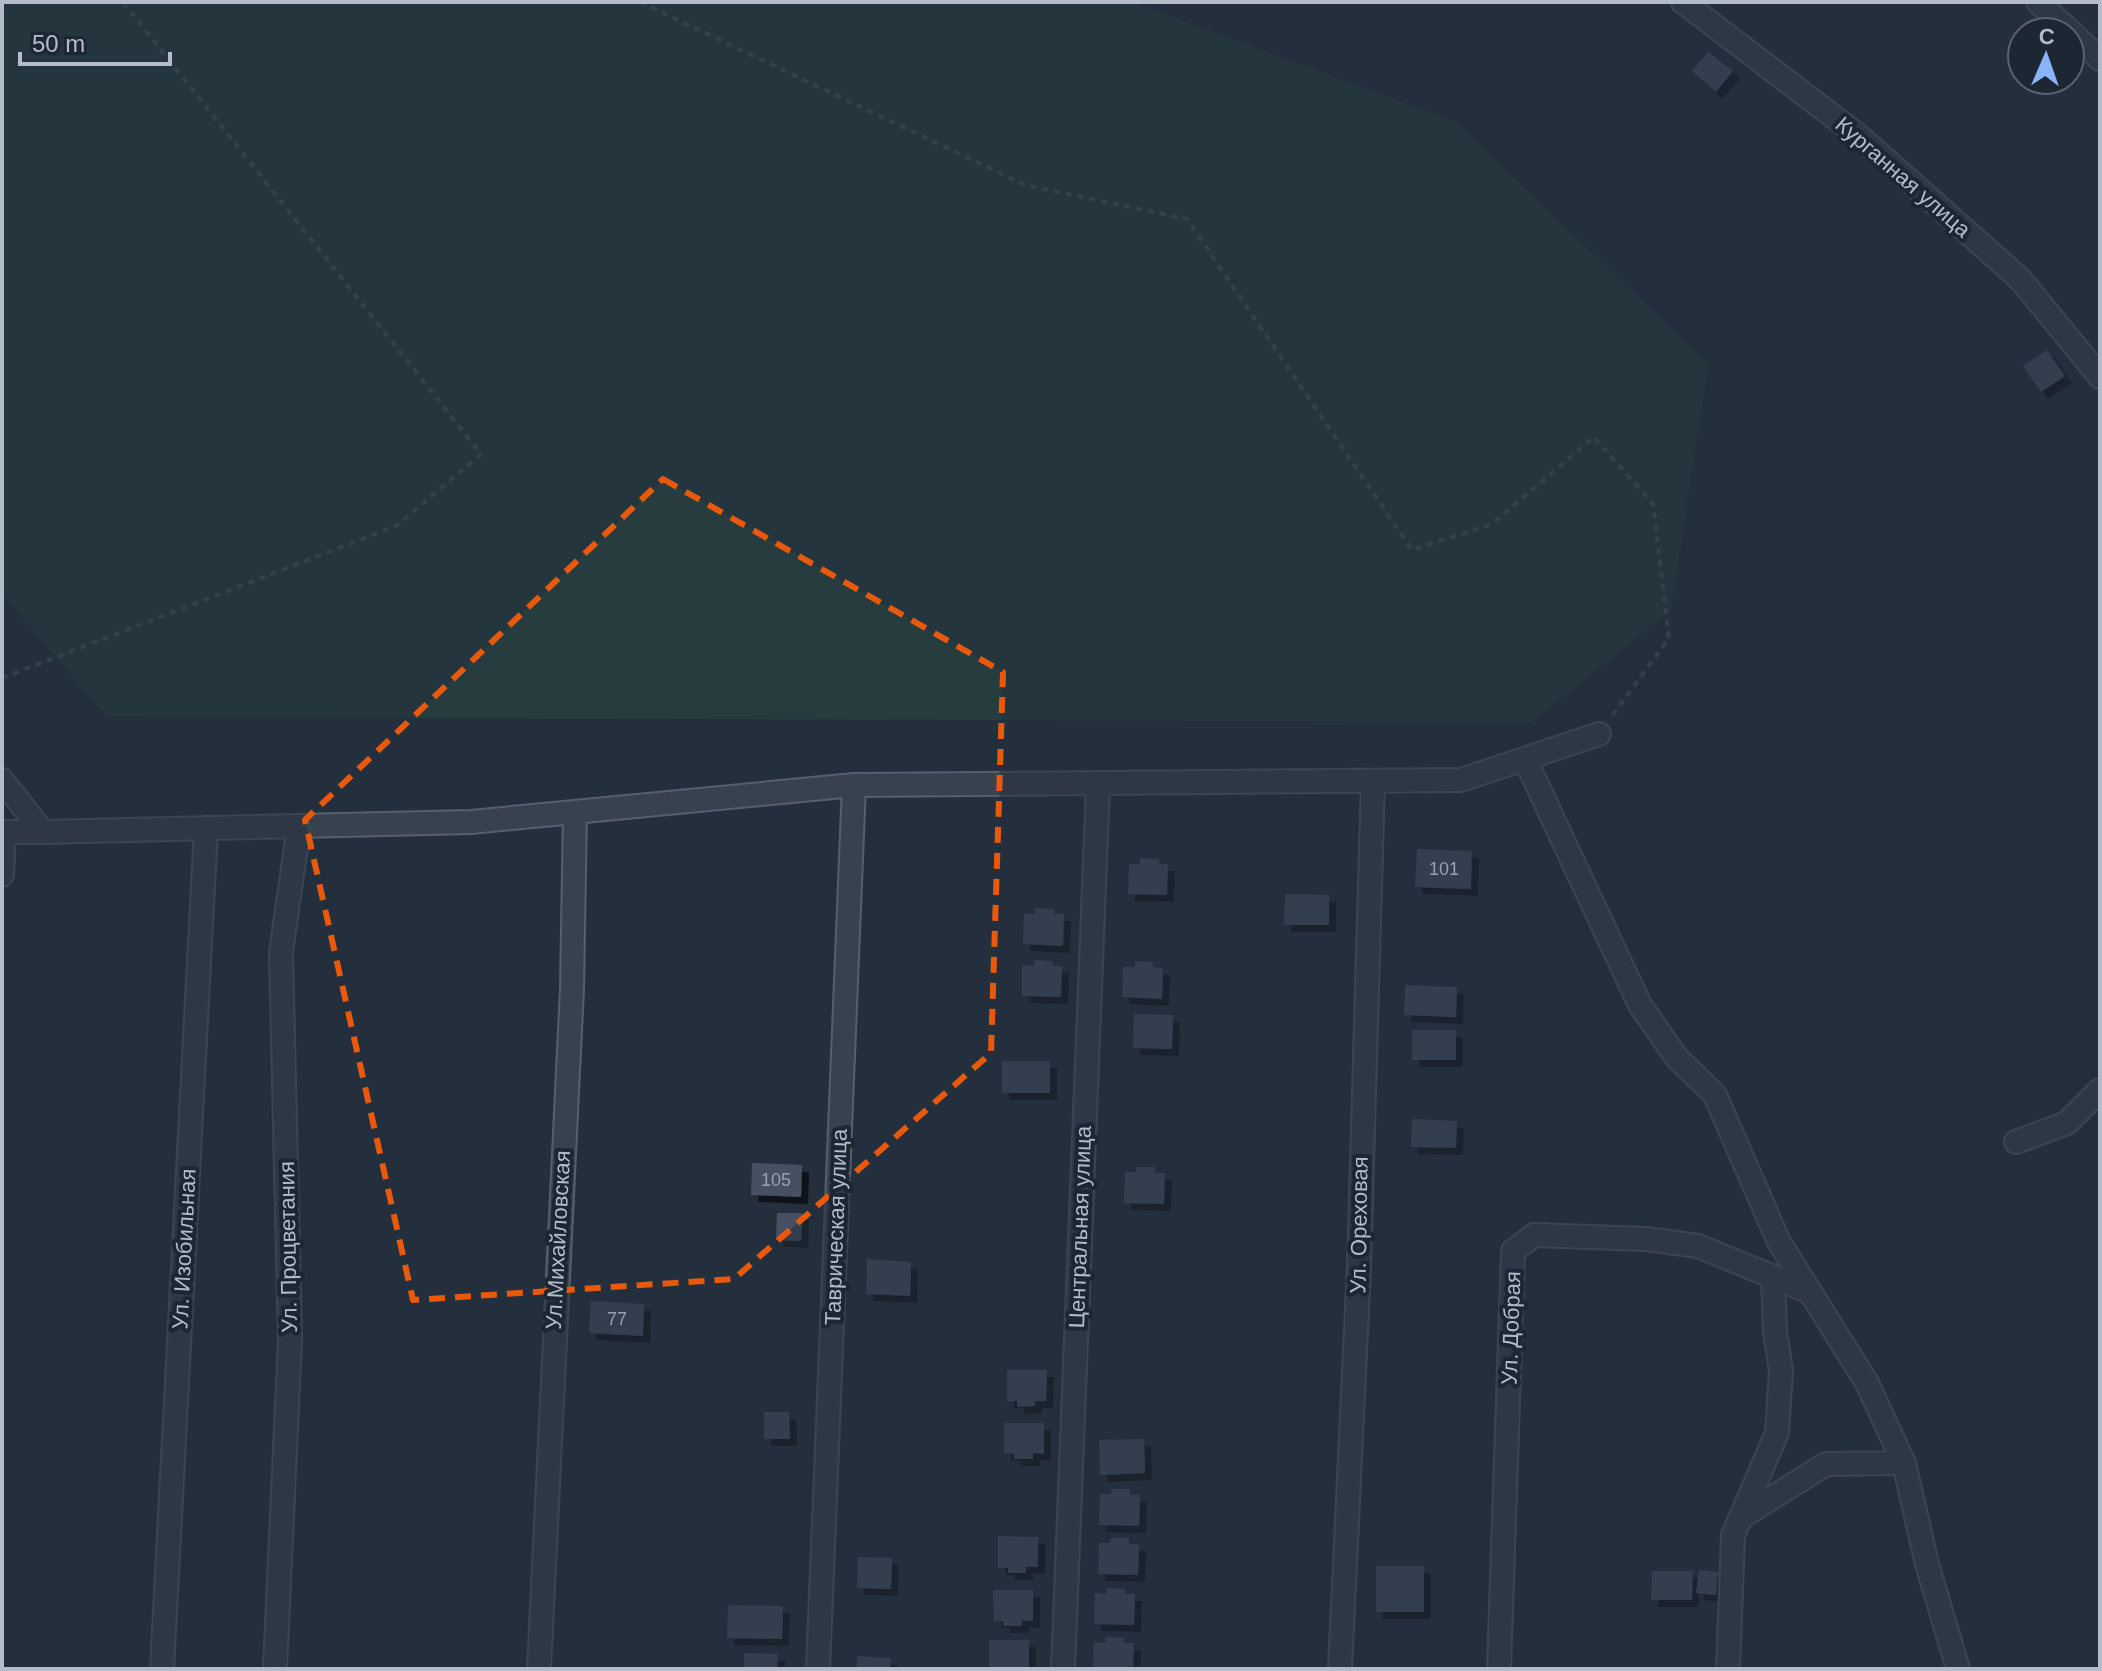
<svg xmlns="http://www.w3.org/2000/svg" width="2102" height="1671" viewBox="0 0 2102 1671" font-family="Arial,sans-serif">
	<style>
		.green { fill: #263c3f }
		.building { fill: #455162; filter: url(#shadow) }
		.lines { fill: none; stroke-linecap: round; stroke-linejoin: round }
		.minor-casing { stroke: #565f6c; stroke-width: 26 }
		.path { stroke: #44595c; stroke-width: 4; stroke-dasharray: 6 6; stroke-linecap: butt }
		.minor { stroke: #38414e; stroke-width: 22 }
		.marked { fill: none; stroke: #e8590c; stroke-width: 6; stroke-dasharray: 16 10; stroke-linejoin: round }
		.labels { text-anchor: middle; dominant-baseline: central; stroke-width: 8; stroke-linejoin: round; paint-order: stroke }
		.number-label { font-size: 18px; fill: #98a1af }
		.street-label { font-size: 22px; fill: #b4bcc9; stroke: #1d2633 }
	</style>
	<defs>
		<filter id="shadow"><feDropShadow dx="7" dy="7" stdDeviation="0" flood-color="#0009"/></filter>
	</defs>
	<rect width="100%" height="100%" fill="#242f3e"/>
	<path class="green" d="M2,2H1132L1456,122L1708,364L1671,610L1532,722L107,717L2,594Z"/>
	<path class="building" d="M1708,52L1733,71L1716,92L1692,71Z
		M2047,350L2065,376L2041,392L2023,366Z
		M1417,849L1472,851L1471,889L1415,887Z
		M1140,858L1159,859V864H1168L1167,895L1128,894L1129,864H1140Z
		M1285,894L1329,895V925H1284Z
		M1035,908L1054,909V914H1064L1063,946L1023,944L1024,914H1035Z
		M1034,960L1053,961L1052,966H1062L1061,997L1022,996V965L1034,966Z
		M1135,961L1153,962V967L1163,968L1162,999L1122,997L1123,967H1135Z
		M1405,985L1457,987L1456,1017L1404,1015Z
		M1134,1014L1173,1015L1172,1049L1133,1048Z
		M1412,1030H1456V1060H1412Z
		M1002,1061H1050V1093H1002Z
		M1412,1119L1457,1121L1456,1148L1411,1147Z
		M752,1163L802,1165L801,1197L751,1195Z
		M1136,1167H1155V1173H1165L1164,1204L1124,1203L1125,1172H1136Z
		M777,1213H802L801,1241L776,1240Z
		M867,1259L911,1262L910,1296L866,1294Z
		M591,1301L644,1304L643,1336L589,1333Z
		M1007,1370H1047L1046,1401H1035V1406L1017,1407V1401H1007Z
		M764,1412H789L790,1439H764Z
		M1004,1423H1044V1454L1033,1453V1459H1014V1454L1004,1453Z
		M1144,1439L1145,1473L1100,1475L1099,1440Z
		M1112,1489H1130V1495H1140L1139,1526L1099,1525L1100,1494H1111Z
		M998,1536L1038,1537V1567H1026V1573H1008V1568H998Z
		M1111,1538H1129V1544H1139L1138,1575L1098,1574L1099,1543H1110Z
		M858,1557L892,1558L891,1589L857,1588Z
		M1376,1566H1424V1612H1376Z
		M1699,1570L1718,1572L1716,1595L1696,1593Z
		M1652,1571H1693L1692,1600H1651Z
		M1107,1588L1125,1589V1594H1135L1134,1625L1094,1624L1095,1593L1106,1594Z
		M993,1590H1033V1621L1022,1620V1626H1003V1621H994Z
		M728,1605L783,1606L782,1639L727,1638Z
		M1105,1637L1124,1638V1643H1134L1133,1669H1093L1094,1642L1105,1643Z
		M989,1640H1029V1669H989Z
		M744,1653L778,1654L777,1669H744Z
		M857,1656L891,1658L890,1669H857Z"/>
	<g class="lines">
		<g class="minor-casing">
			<path id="minor" d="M1683,2L1859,136L2021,280L2100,377
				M2038,2L2100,59
				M1525,759L1640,1005L1677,1058L1715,1095L1779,1242L1867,1383L1904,1463L1927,1564L1958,1669
				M2,780L43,832L471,822L854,785L1461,780L1599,734
				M2,875L4,832H43
				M2016,1142L2067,1123L2100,1090
				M1740,1518L1826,1464L1904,1463
				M162,1669L206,828
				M275,1669L290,1340L281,952L299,826
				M539,1669L572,989L575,812
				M818,1669L854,785
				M1063,1669L1098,785
				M1340,1669L1359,1267L1373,781
				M1499,1669L1513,1251L1534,1235L1646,1239L1698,1246L1810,1292
				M1728,1669L1733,1535L1777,1433L1781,1371L1775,1331L1773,1278"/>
		</g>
		<path class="path" d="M640,2L1025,185L1187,219L1412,550L1492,524L1594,437L1653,504L1669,638L1609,720
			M2,678L396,526L481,454L123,2"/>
		<use href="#minor" class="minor"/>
	</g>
	<path d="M0 0H2102V1671H0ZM663,479L1003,672L991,1053L734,1279L413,1300L305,820Z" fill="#242f3e" fill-opacity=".55" fill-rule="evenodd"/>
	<path class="marked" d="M663,479L1003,672L991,1053L734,1279L413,1300L305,820Z"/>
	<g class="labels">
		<g class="number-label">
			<text x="1444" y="869">101</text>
			<text x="776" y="1180">105</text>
			<text x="617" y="1319">77</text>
		</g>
		<g class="street-label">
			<text transform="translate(1903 177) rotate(41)">Курганная улица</text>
			<text transform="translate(1359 1225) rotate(-89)">Ул. Ореховая</text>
			<text transform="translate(836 1227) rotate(-88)">Таврическая улица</text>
			<text transform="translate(1080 1227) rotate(-88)">Центральная улица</text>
			<text transform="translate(558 1240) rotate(-87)">Ул.Михайловская</text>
			<text transform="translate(288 1247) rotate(-91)">Ул. Процветания</text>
			<text transform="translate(184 1249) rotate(-87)">Ул. Изобильная</text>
			<text transform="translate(1511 1328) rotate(-88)">Ул. Добрая</text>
		</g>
	</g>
	<rect width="2102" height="1671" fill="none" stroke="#b4bcc9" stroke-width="8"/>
	<g transform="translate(2046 56) rotate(2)"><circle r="38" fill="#1d2633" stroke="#59626f" stroke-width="2"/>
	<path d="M0-6L14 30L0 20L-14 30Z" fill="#8ab4f8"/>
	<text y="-12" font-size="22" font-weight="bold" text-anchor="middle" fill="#b4bcc9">С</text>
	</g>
	<path d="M20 52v12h150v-12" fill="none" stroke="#b4bcc9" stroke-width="4"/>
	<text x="32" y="52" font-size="24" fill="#b4bcc9" stroke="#1d2633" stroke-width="6" paint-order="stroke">50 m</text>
</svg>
